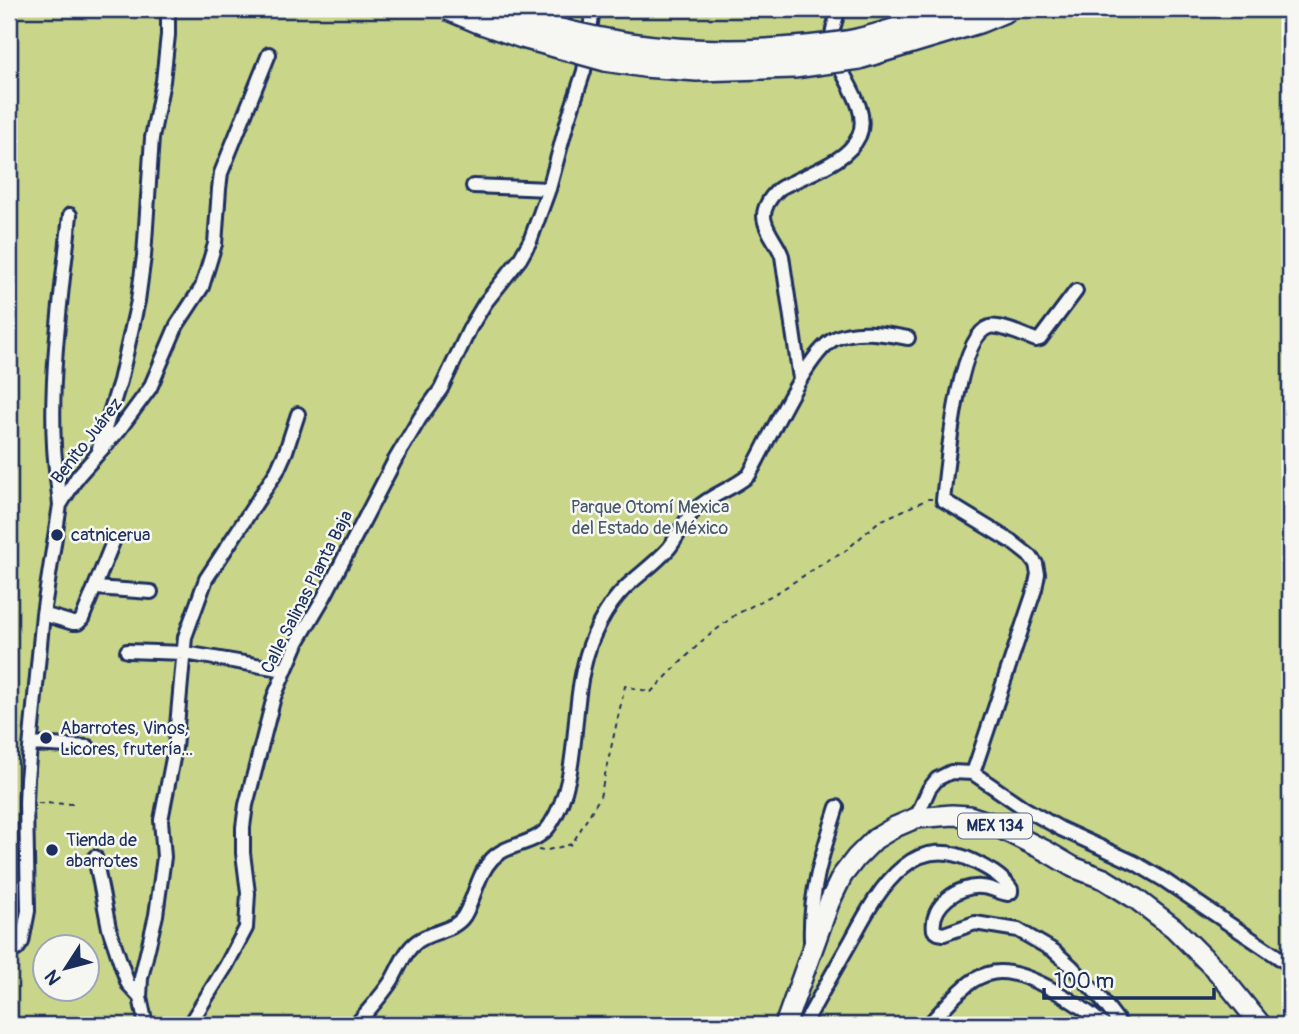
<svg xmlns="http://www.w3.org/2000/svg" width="1299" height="1034" viewBox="0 0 1299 1034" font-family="Pangolin,sans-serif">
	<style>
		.green { fill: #c9d589; stroke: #728274; stroke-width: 2; fill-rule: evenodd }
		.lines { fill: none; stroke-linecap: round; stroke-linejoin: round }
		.street-casing { stroke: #1b2f5e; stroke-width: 18 }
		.primary-casing { stroke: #1b2f5e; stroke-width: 24 }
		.path { stroke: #1b2f5e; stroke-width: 2; stroke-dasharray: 5 5; stroke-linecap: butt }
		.street { stroke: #f6f6f2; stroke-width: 12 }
		.primary { stroke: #f6f6f2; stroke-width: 19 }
		.highway-bridge-casing { stroke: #1b2f5e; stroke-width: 26; stroke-linecap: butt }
		.highway-bridge { stroke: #f6f6f2; stroke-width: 21 }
		.poi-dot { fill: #1b2f5e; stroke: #f6f6f2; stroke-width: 2.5 }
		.labels { text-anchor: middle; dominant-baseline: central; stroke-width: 5; stroke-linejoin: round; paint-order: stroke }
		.shield { fill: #f6f6f2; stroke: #5d6b8a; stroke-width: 2 }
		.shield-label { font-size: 16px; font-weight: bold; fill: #1b2f5e }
		.street-label { font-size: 18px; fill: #1b2f5e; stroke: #f6f6f2 }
		.park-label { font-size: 18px; fill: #465869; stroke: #f6f6f2 }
		.poi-label { font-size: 18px; fill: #1b2f5e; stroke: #f6f6f2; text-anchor: start }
	</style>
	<rect width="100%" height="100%" fill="#f0e6d6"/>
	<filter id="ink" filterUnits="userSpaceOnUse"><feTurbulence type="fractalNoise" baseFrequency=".0143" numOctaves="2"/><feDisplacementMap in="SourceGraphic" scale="14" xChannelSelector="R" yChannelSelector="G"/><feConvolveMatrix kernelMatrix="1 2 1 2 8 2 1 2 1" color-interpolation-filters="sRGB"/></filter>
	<g filter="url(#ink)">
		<path class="green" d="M9,9H1290V1025H9ZM46,946H88V988H46Z"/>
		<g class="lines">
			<g class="street-casing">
				<path id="street" d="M559,9L569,35
					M473,186L549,189
					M800,379L782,256C778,244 768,234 765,222C761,210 770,197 779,189C783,186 788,184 793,182C815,171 848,160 859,136C871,108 840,76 833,51C829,37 835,22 839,9
					M99,448L120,381L138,301L144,256L152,138L163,81L168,35V9
					M60,505C58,485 55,465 54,446C50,369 62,291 70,215
					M96,588L151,592
					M43,614L73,623H78L82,619L113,542
					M127,651L185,653L285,670
					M31,744L88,747
					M973,773L1035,589L1038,574L1036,564L1031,557L1012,542L943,500C947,469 957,337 989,327C999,324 1025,336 1036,340L1040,339L1076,291
					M916,818L929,789L937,779L951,772L973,773L1024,808L1061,829L1135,863L1164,880L1290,965
					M95,857L109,928L121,964L128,984L140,997
					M811,941C809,894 823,851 837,807
					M9,953L17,949L22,942L28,911L26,803L27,779L43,614L60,505L78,476L119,430L150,388L177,325L202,287L215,244L219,189L221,173L269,54
					M146,1025L140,997L141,978L156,915L164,857L161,820L175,748L185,637L206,579L277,471L286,451L298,414
					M189,1025L226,966L246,928L248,893L243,853V827L246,805L274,697L298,641L324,597L395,460L420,418L441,389L470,328L485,303L520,259L530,241L549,189L567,123L584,71L593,9
					M356,1025C368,1010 382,996 392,980C400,966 405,950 418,941C433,931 454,931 464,916C475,898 477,875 492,859C508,842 536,846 550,825C580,780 571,716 584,666C590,638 605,607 626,587C640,574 656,563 669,548C679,536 684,519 696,509C712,494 733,489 749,475C768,443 805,355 834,339C856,328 886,334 908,338
					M804,1025C819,997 835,969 851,941C865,915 880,886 903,867C924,849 949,849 973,861C987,868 1002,876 1011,889V892L1008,894C999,893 991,887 981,887C959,885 930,905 934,930L938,933L944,934L975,923L1018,930L1054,951L1072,967L1098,995L1121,1025
					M928,1025C943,1010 957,991 974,980C981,976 992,972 1000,972C1031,972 1081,1005 1104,1025"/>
			</g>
			<g class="primary-casing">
				<path id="primary" d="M785,1025L829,903L842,876L856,858L875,839L895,827L916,818L952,815L969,816L990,823L1046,851L1073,867L1104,879L1136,899L1174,928L1218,972L1261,1025"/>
			</g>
			<path class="path" d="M38,803L74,804
				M538,850L544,851L572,844L600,797L625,686L651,692L702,641L735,615L778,592L830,559L843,553L878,522L928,499H932"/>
			<use href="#street" class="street"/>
			<use href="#primary" class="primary"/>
			<g class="highway-bridge-casing">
				<path id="highway-bridge" d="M448,9L479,22L522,37L605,60L644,66L697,70L794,67L859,58L979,22L1010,9
					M489,9C584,41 667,55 767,50C796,48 827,46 857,40C891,32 925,20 958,9"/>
			</g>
			<use href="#highway-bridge" class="highway-bridge"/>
		</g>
	</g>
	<g class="poi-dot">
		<circle cx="57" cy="535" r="7"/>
		<circle cx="46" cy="738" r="7"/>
		<circle cx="52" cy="850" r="7"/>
	</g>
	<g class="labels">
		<rect class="shield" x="958" y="813.5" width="74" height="25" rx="5"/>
		<g class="shield-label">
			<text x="995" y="826">MEX 134</text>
		</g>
		<g class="street-label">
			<text transform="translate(87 441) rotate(-52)">Benito Juárez</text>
			<text transform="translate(307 592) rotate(-63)">Calle Salinas Planta Baja</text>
		</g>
		<g class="park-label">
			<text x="650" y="507">Parque Otomí Mexica<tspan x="650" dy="21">del Estado de México</tspan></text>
		</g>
		<g class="poi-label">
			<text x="71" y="535">catnicerua</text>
			<text x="60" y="728">Abarrotes, Vinos,<tspan x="60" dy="21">Licores, frutería...</tspan></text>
			<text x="66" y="840">Tienda de<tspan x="66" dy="21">abarrotes</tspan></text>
		</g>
	</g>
	<rect width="1299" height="1034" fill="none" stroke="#f6f6f2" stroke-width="35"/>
	<rect x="18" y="18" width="1264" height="999" fill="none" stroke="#1b2f5e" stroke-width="2.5" filter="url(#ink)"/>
	<g transform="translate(66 968) rotate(234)"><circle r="33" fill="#f6f6f2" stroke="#9ea6b7" stroke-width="2"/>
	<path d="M0-5L12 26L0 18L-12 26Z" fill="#1b2f5e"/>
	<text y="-10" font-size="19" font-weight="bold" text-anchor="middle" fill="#1b2f5e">N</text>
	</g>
	<path d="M1044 988v10h170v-10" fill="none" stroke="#1b2f5e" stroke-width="3.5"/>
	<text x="1054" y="988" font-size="21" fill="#1b2f5e" stroke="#f6f6f2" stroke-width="5" paint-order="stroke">100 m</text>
</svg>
